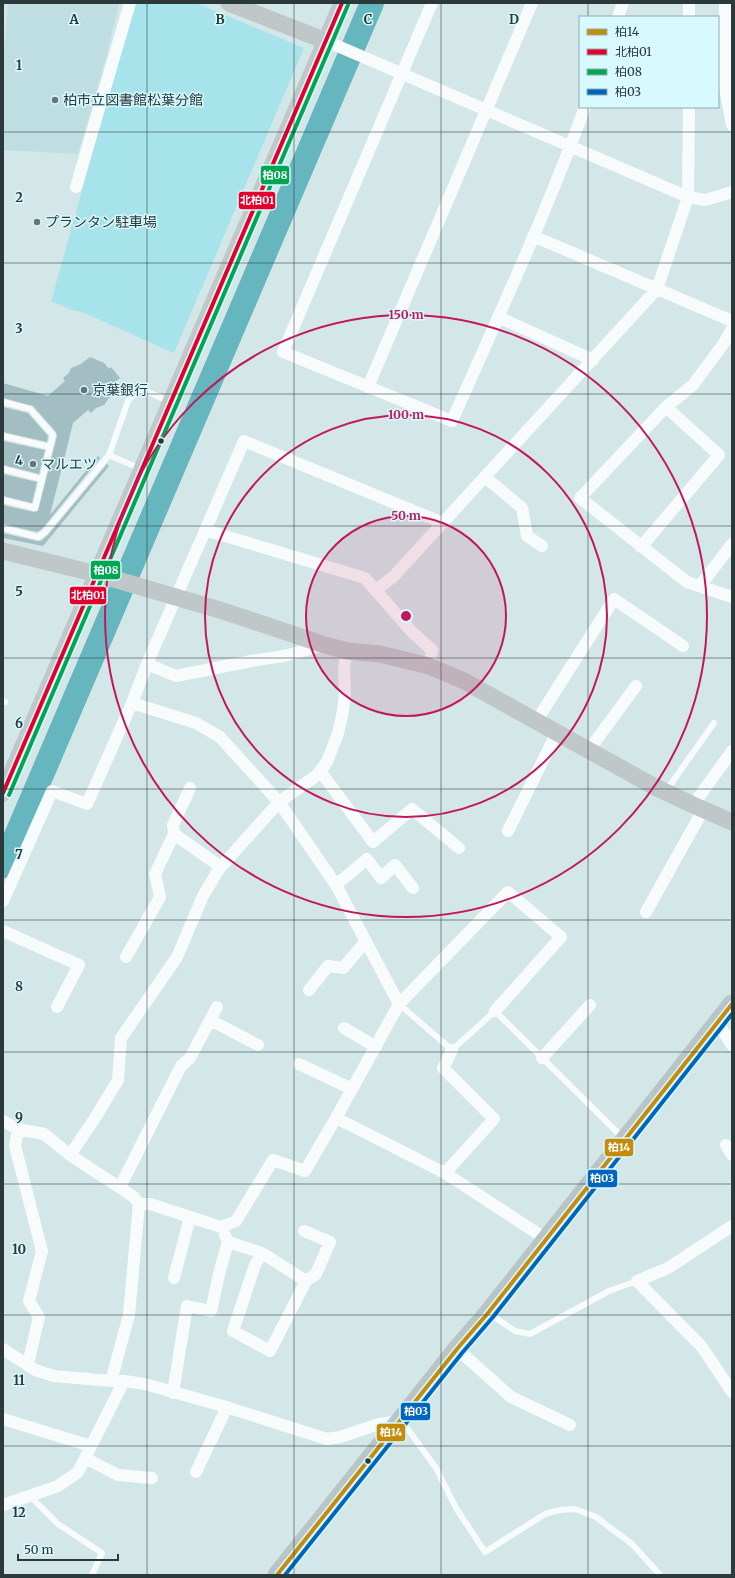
<svg xmlns="http://www.w3.org/2000/svg" width="735" height="1578" viewBox="0 0 735 1578" font-family="Merriweather,'Noto Sans JP',serif">
	<style>
		.built { fill: #bfdee2 }
		.green { fill: #a6e3ea }
		.lines { fill: none; stroke-linecap: round; stroke-linejoin: round }
		.river { stroke: #66b6bf; stroke-width: 24 }
		.building { fill: #a2bec2 }
		.lane { stroke: #f8fbfc; stroke-width: 6 }
		.street { stroke: #f8fbfc; stroke-width: 12 }
		.secondary { stroke: #c0c7c8; stroke-width: 17 }
		.primary { stroke: #b8c4c5; stroke-width: 19 }
		.bus-1-casing { stroke: #d8f9fe; stroke-width: 7 }
		.bus-2-casing { stroke: #d8f9fe; stroke-width: 7 }
		.bus-3-casing { stroke: #d8f9fe; stroke-width: 7 }
		.bus-4-casing { stroke: #d8f9fe; stroke-width: 7 }
		.bus-1 { stroke: #c48b0f; stroke-width: 4 }
		.bus-2 { stroke: #e4002b; stroke-width: 4 }
		.bus-3 { stroke: #00a651; stroke-width: 4 }
		.bus-4 { stroke: #0065bd; stroke-width: 4 }
		.grid { fill: none; stroke: #2c393b; stroke-width: 1; stroke-opacity: 0.55 }
		.ring { fill: none; stroke: #c2185b; stroke-width: 2 }
		.poi-dot { fill: #667678; stroke: #d8f9fe; stroke-width: 1.5 }
		.bus-dot { fill: #2c393b; stroke: #d8f9fe; stroke-width: 1.5 }
		.labels { text-anchor: middle; dominant-baseline: central; stroke-width: 3; stroke-linejoin: round; paint-order: stroke }
		.poi-label { font-size: 14px; fill: #2c393b; stroke: #d8f9fe; text-anchor: start }
		.grid-label { font-size: 13px; text-anchor: middle; font-weight: bold; fill: #2c393b; stroke: #d8f9fe; stroke-width: 3; stroke-linejoin: round; paint-order: stroke }
		.centre { fill: #c2185b; stroke: #d8f9fe; stroke-width: 2 }
		.ring-label { font-size: 12px; text-anchor: middle; font-weight: bold; fill: #c2185b; stroke: #d8f9fe; stroke-width: 3; stroke-linejoin: round; paint-order: stroke }
		.line-badge { stroke: #d8f9fe; stroke-width: 1.5 }
		.badge-label { font-size: 11px; text-anchor: middle; font-weight: bold; fill: #fff }
	</style>
	<rect width="100%" height="100%" fill="#d3e6e8"/>
	<path class="built" d="M8,3H119L107,54L78,154L3,150V67Z"/>
	<path class="green" d="M134,3H196L304,48L174,353L80,311C70,312 61,303 51,302Z"/>
	<g class="lines">
		<path class="river" d="M3,866L372,3"/>
	</g>
	<path class="building" d="M90,357L104,363L109,369L111,367L120,378L110,386L115,393L109,398L104,405L96,408L91,413L88,410L73,423L50,515L98,456L100,458L42,529L37,532L3,524V505L34,512L38,511L57,436L56,432L33,406L3,398V383L48,396L65,381L63,378L69,373L71,368L81,364Z
		M3,407L28,413L48,436L47,442L3,432Z
		M3,441L45,450L39,474L3,465Z
		M107,464L109,466L43,546L3,538V533L37,541H41L48,535Z
		M3,474L37,482L32,503L3,496Z"/>
	<g class="lines">
		<path class="lane" d="M3,402L30,409L53,435L35,508L3,500
			M3,436L50,447
			M109,455L141,469
			M3,469L42,479
			M3,528L38,537L45,532L109,455L128,401L139,390H144L170,402
			M3,701L5,702
			M666,791L714,723
			M399,1004L452,1050L495,1011L624,1139
			M490,1314L515,1331L530,1334L609,1291L637,1281
			M402,1421L436,1468L456,1508L485,1552L545,1514L560,1510L575,1509L596,1517L632,1544L660,1575
			M29,1495L58,1524L102,1553L92,1575"/>
		<path class="street" d="M432,3L283,352L452,421C498,317 546,214 585,107
			M689,3V17
			M725,3V88L732,125
			M618,17L623,3
			M326,41L688,197L705,200L732,192
			M76,187L130,3
			M533,236L732,321
			M498,317L593,360
			M732,329L724,343L693,385L666,407L580,498L687,582L732,597
			M368,387L532,3
			M485,477L522,508L527,536L542,546
			M205,530L365,578L412,632L432,650L429,666
			M641,547L719,455L666,407
			M700,586L732,544
			M376,590L393,577L657,289L688,197L689,107
			M147,664L176,676L251,661L284,656L325,645
			M132,703L196,723L220,737L279,802L336,885L399,1004
			M537,720L614,599L683,646
			M589,750L636,686
			M320,771L373,842L412,809L459,848
			M693,805L732,751
			M508,831L557,732
			M174,834L173,825L190,788
			M336,885L367,859L381,878L395,865L413,888
			M3,901L52,791L87,804L132,703L147,664L244,441L443,523
			M646,912L703,810
			M3,931L79,965L57,1007
			M126,957L160,897L155,874L174,834L221,867
			M309,990L328,966L343,968L366,941
			M495,1011L561,937L508,892L399,1004L336,1118L445,1173L546,1239
			M210,1020L258,1045
			M718,1023L732,1045
			M344,1028L376,1047
			M542,1058L590,1005
			M299,1064L352,1089
			M3,1121L18,1129L44,1134L70,1155L134,1197L139,1204L129,1315L111,1381
			M18,1129L15,1146L42,1251L29,1301L39,1317L28,1364
			M726,1145L732,1155
			M70,1155L95,1118L118,1080L121,1038L177,957L203,896L219,869L279,802L316,776L327,762L338,733L343,711L345,695L344,667L347,651
			M445,1173L494,1119L443,1068L452,1050
			M120,1187L181,1066L190,1058L217,1007
			M139,1204H150L221,1227L236,1221L273,1160L305,1171L336,1118
			M732,1226L668,1268L637,1281L702,1347L732,1392
			M304,1231L330,1242L316,1274L306,1281
			M228,1242L262,1253L306,1281L270,1351L233,1331L255,1265L262,1253
			M174,1278L190,1217
			M3,1349L35,1370L54,1376L111,1381H124L145,1384L223,1406L327,1439L340,1437L379,1424L401,1421
			M457,1349L511,1397L570,1425
			M173,1393L187,1306L211,1311L220,1270L228,1242L225,1235
			M3,1419L91,1446
			M85,1458L118,1475L152,1478
			M196,1472L227,1407
			M3,1505L58,1486L78,1472L124,1381"/>
		<path class="secondary" d="M229,3L326,41
			M3,551L97,574L220,610L325,645L347,651L380,654L429,666L464,681L655,787L693,805L732,822
			M3,793L342,3"/>
		<path class="primary" d="M277,1575L457,1349L488,1313L732,1004"/>
		<g class="bus-1-casing">
			<path id="bus-1" d="M277,1575L457,1349L488,1313L732,1004"/>
		</g>
		<g class="bus-2-casing">
			<path id="bus-2" d="M3,793L342,3"/>
		</g>
		<g class="bus-3-casing">
			<path id="bus-3" d="M9,795L348,5"/>
		</g>
		<g class="bus-4-casing">
			<path id="bus-4" d="M285,1575L462,1353L493,1317L732,1014"/>
		</g>
		<use href="#bus-1" class="bus-1"/>
		<use href="#bus-2" class="bus-2"/>
		<use href="#bus-3" class="bus-3"/>
		<use href="#bus-4" class="bus-4"/>
	</g>
	<path class="grid" d="M147,3V1575M294,3V1575M441,3V1575M588,3V17M588,107V1575M3,132H732M3,263H732M3,394H732M3,526H732M3,658H732M3,789H732M3,920H732M3,1052H732M3,1184H732M3,1315H732M3,1446H732"/>
	<circle cx="406" cy="616" r="100" fill="#c2185b" fill-opacity=".12"/>
	<g class="ring">
		<circle cx="406" cy="616" r="100"/>
		<circle cx="406" cy="616" r="201"/>
		<circle cx="406" cy="616" r="301"/>
	</g>
	<g class="poi-dot">
		<circle cx="55" cy="100" r="4"/>
		<circle cx="37" cy="222" r="4"/>
		<circle cx="84" cy="390" r="4"/>
		<circle cx="33" cy="464" r="4"/>
	</g>
	<g class="bus-dot">
		<circle cx="161" cy="441" r="3.5"/>
		<circle cx="368" cy="1461" r="3.5"/>
	</g>
	<g class="labels">
		<g class="poi-label">
			<text x="63" y="100">柏市立図書館松葉分館</text>
			<text x="45" y="222">プランタン駐車場</text>
			<text x="92" y="390">京葉銀行</text>
			<text x="41" y="464">マルエツ</text>
		</g>
	</g>
	<g class="grid-label">
		<text x="74" y="24">A</text>
		<text x="220" y="24">B</text>
		<text x="368" y="24">C</text>
		<text x="514" y="24">D</text>
		<text x="19" y="70">1</text>
		<text x="19" y="202">2</text>
		<text x="19" y="333">3</text>
		<text x="19" y="465">4</text>
		<text x="19" y="596">5</text>
		<text x="19" y="728">6</text>
		<text x="19" y="859">7</text>
		<text x="19" y="991">8</text>
		<text x="19" y="1122">9</text>
		<text x="19" y="1254">10</text>
		<text x="19" y="1385">11</text>
		<text x="19" y="1517">12</text>
	</g>
	<circle cx="406" cy="616" r="6" class="centre"/>
	<g class="ring-label">
		<text x="406" y="319">150 m</text>
		<text x="406" y="419">100 m</text>
		<text x="406" y="520">50 m</text>
	</g>
	<g class="line-badge">
		<rect x="260" y="165" width="30" height="20" rx="4" fill="#00a651"/>
		<rect x="238" y="191" width="38" height="19" rx="4" fill="#e4002b"/>
		<rect x="90" y="560" width="31" height="20" rx="4" fill="#00a651"/>
		<rect x="69" y="586" width="38" height="19" rx="4" fill="#e4002b"/>
		<rect x="604" y="1138" width="30" height="19" rx="4" fill="#c48b0f"/>
		<rect x="587" y="1169" width="31" height="19" rx="4" fill="#0065bd"/>
		<rect x="400" y="1402" width="31" height="19" rx="4" fill="#0065bd"/>
		<rect x="376" y="1423" width="30" height="19" rx="4" fill="#c48b0f"/>
	</g>
	<g class="badge-label">
		<text x="275" y="179">柏08</text>
		<text x="257" y="204">北柏01</text>
		<text x="106" y="574">柏08</text>
		<text x="88" y="599">北柏01</text>
		<text x="619" y="1151">柏14</text>
		<text x="602" y="1182">柏03</text>
		<text x="416" y="1415">柏03</text>
		<text x="391" y="1436">柏14</text>
	</g>
	<rect width="735" height="1578" fill="none" stroke="#2c393b" stroke-width="8"/>
	<rect x="579" y="16" width="140" height="92" fill="#d8f9fe" stroke="#93acb0"/>
	<rect x="587" y="29" width="20" height="6" fill="#c48b0f" stroke="#93acb0"/>
	<text x="615" y="36" font-size="12" fill="#2c393b">柏14</text>
	<rect x="587" y="49" width="20" height="6" fill="#e4002b" stroke="#93acb0"/>
	<text x="615" y="56" font-size="12" fill="#2c393b">北柏01</text>
	<rect x="587" y="69" width="20" height="6" fill="#00a651" stroke="#93acb0"/>
	<text x="615" y="76" font-size="12" fill="#2c393b">柏08</text>
	<rect x="587" y="89" width="20" height="6" fill="#0065bd" stroke="#93acb0"/>
	<text x="615" y="96" font-size="12" fill="#2c393b">柏03</text>
	<path d="M18 1554v6h100v-6" fill="none" stroke="#2c393b" stroke-width="2"/>
	<text x="24" y="1554" font-size="12" fill="#2c393b" stroke="#d8f9fe" stroke-width="3" paint-order="stroke">50 m</text>
</svg>
